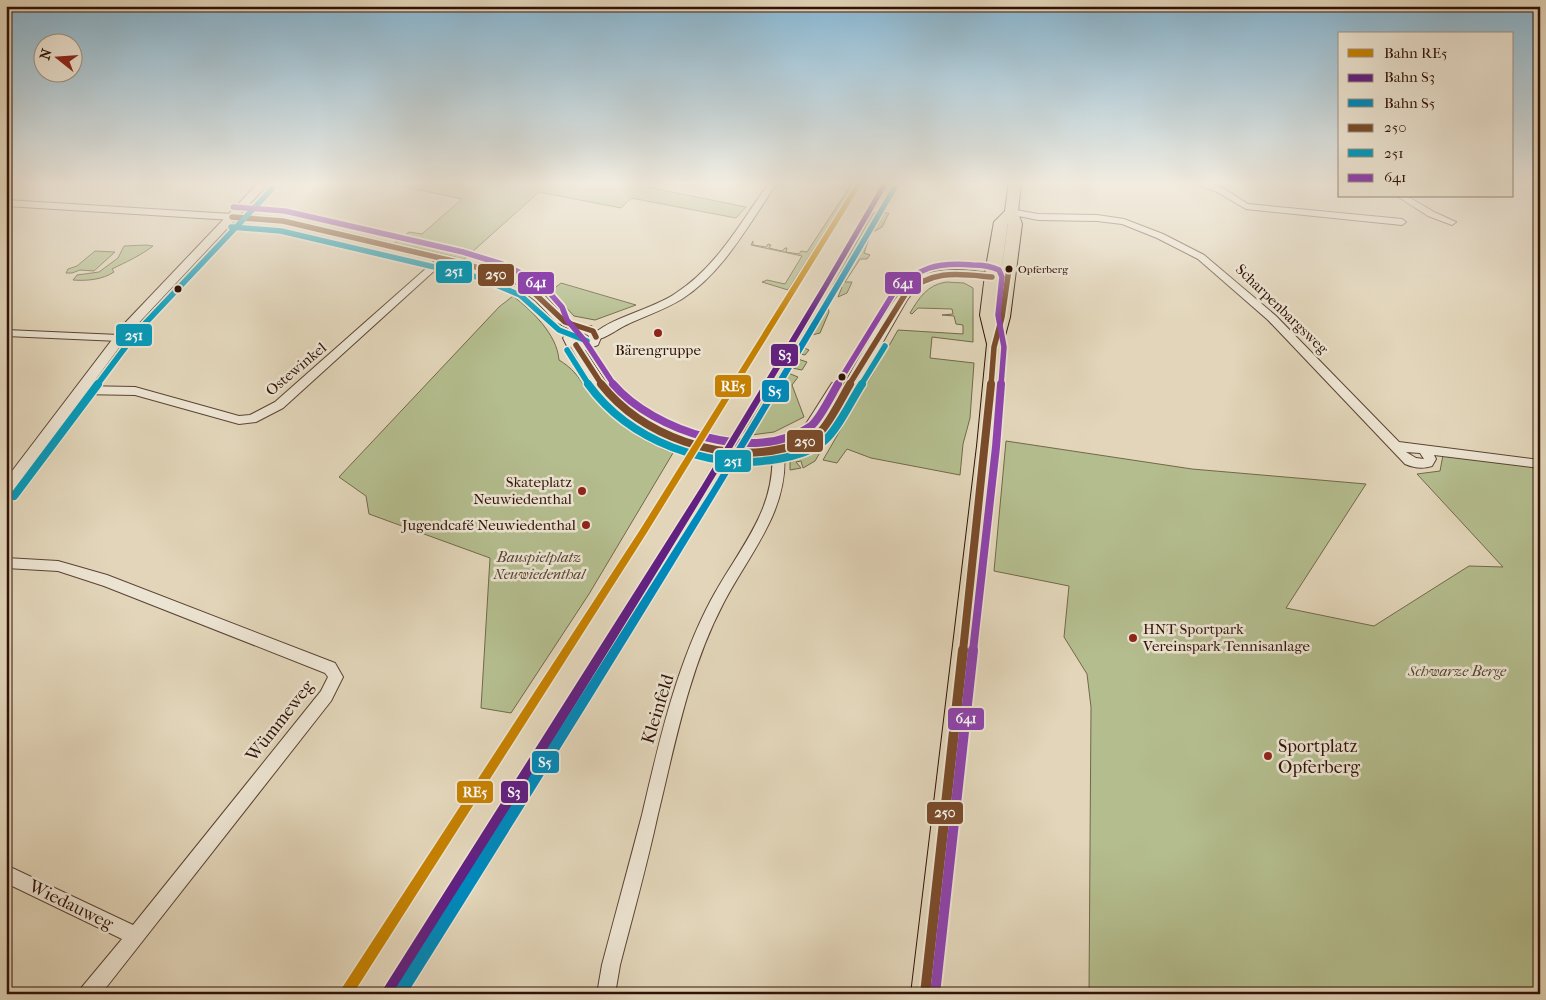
<svg xmlns="http://www.w3.org/2000/svg" width="1546" height="1000" viewBox="0 0 1546 1000" font-family="'IM FELL French Canon',serif">
	<style>
		.green { fill: #b4bd8e; stroke: #72684a }
		.lines { fill: none; stroke-linecap: round; stroke-linejoin: round }
		.minor-casing { stroke: #5c4334; stroke-width: 2 }
		.tertiary-casing { stroke: #5c4334; stroke-width: 2 }
		.primary-casing { stroke: #301207; stroke-width: 2 }
		.minor { fill: #ece4d2; fill-rule: evenodd }
		.tertiary { fill: #ece4d2; fill-rule: evenodd }
		.primary { fill: #e2d5b9; fill-rule: evenodd }
		.bus-1-far2-casing { stroke: #ece4d2; stroke-width: 9 }
		.bus-1-far1-casing { stroke: #ece4d2; stroke-width: 11 }
		.bus-1-casing { stroke: #ece4d2; stroke-width: 14 }
		.bus-2-far1-casing { stroke: #ece4d2; stroke-width: 9 }
		.bus-2-casing { stroke: #ece4d2; stroke-width: 11 }
		.bus-3-far2-casing { stroke: #ece4d2; stroke-width: 9 }
		.bus-3-far1-casing { stroke: #ece4d2; stroke-width: 11 }
		.bus-3-casing { stroke: #ece4d2; stroke-width: 14 }
		.bus-1-far2 { stroke: #7a4b2a; stroke-width: 5.5 }
		.bus-1-far1 { stroke: #7a4b2a; stroke-width: 8 }
		.bus-1 { stroke: #7a4b2a; stroke-width: 10 }
		.bus-2-far1 { stroke: #059aba; stroke-width: 5.5 }
		.bus-2 { stroke: #059aba; stroke-width: 8 }
		.bus-3-far2 { stroke: #8e44ad; stroke-width: 5.5 }
		.bus-3-far1 { stroke: #8e44ad; stroke-width: 8 }
		.bus-3 { stroke: #8e44ad; stroke-width: 10 }
		.rail-1-casing { stroke: #ece4d2; stroke-width: 3 }
		.rail-2-casing { stroke: #ece4d2; stroke-width: 3 }
		.rail-3-casing { stroke: #ece4d2; stroke-width: 3 }
		.rail-1 { fill: #c58102; fill-rule: evenodd }
		.rail-2 { fill: #622181; fill-rule: evenodd }
		.rail-3 { fill: #0089bb; fill-rule: evenodd }
		.bus-dot { fill: #301207; stroke: #ece4d2; stroke-width: 2 }
		.poi-dot { fill: #8f2418; stroke: #ece4d2; stroke-width: 2 }
		.labels { text-anchor: middle; dominant-baseline: central; stroke-width: 5; stroke-linejoin: round; paint-order: stroke }
		.far-bus-label { font-size: 11px; fill: #301207; stroke: #ece4d2; text-anchor: start }
		.street-label { font-size: 15px; fill: #301207; stroke: #ece4d2 }
		.poi-label { font-size: 15px; fill: #301207; stroke: #ece4d2; text-anchor: end }
		.park-label { font-size: 15px; font-style: italic; fill: #584530; stroke: #ece4d2 }
		.near-street-label { font-size: 18px; fill: #301207; stroke: #ece4d2 }
		.near-poi-label { font-size: 18px; fill: #301207; stroke: #ece4d2; text-anchor: start }
		.line-badge { stroke: #ece4d2; stroke-width: 2 }
		.badge-label { font-size: 14px; text-anchor: middle; font-weight: bold; fill: #fff }
	</style>
	<rect width="100%" height="100%" fill="#e2d5b9"/>
	<filter id="stains"><feTurbulence type="fractalNoise" baseFrequency=".004" numOctaves="4"/><feColorMatrix values="0 0 0 0 .2 0 0 0 0 .09 0 0 0 0 .02 0 0 0 .5 -.17"/></filter>
	<radialGradient id="worn" r=".72"><stop offset=".6" stop-color="#630" stop-opacity="0"/><stop offset="1" stop-color="#630" stop-opacity=".3"/></radialGradient>
	<path class="green" d="M381,182H622L746,207L736,218L631,198L621,208L539,192L461,262L391,246L409,232L422,234L462,199Z
		M853,182H856L788,290L762,282L767,280L785,284L802,256L751,245L753,241V245L766,247L768,244L771,245L769,248L782,251L785,248H787L786,252L799,254L801,251L807,252Z
		M873,213H889L882,227L871,233L864,253L870,255L867,259H860L845,282H852L847,293L838,297L842,287L833,285Z
		M146,245L153,246C140,256 126,262 112,269L114,272C102,280 86,281 73,280L77,275L99,272L118,258L124,246Z
		M95,251L115,252L94,271L80,270L72,273H66L68,269L77,266Z
		M946,282L964,283L973,288V342L932,337L930,358L974,363L970,418L963,444L960,475L871,458L847,449L837,463L823,460L898,330L963,334V325L956,324L954,316L942,315L953,314L952,309L918,308L912,314L910,313C919,298 927,285 946,282Z
		M561,283L636,305L595,320L574,316L551,291Z
		M513,296C532,311 557,334 559,360C580,373 580,383 595,400C616,424 643,442 673,453L589,594L511,713L481,708L490,558L369,514L366,496L339,477L499,307Z
		M822,306L828,307L829,312L820,333L812,335L804,348L809,350L805,355L801,354L798,359L807,362L802,370L792,368L788,373L798,377L792,385L804,417L774,432L744,436V432Z
		M827,436L828,439L815,461L803,468L801,461L796,462L801,468L790,470V460L816,445Z
		M1006,441L1192,469L1366,484L1286,608L1374,626L1469,566L1503,567L1417,474L1440,471L1443,455L1540,468V994H1089L1091,707L1087,674L1064,637L1069,586L994,571Z"/>
	<g class="lines">
		<g class="minor-casing">
			<path id="minor" d="M770,182H778C749,223 725,271 682,299C664,310 645,316 626,325C617,329 602,342 592,339L591,337C607,318 654,309 676,293C718,266 741,221 770,182Z
				M1191,182H1204L1223,188L1248,204L1402,219L1406,222L1402,225L1246,209L1217,192Z
				M1397,196H1407L1434,212L1456,222L1452,225L1428,216Z
				M6,200L232,214L236,217L232,220L6,206Z
				M1011,209L1038,214L1097,215L1124,219L1163,234L1204,255L1276,316L1399,442L1540,460V468L1434,455L1436,459L1432,466C1423,469 1414,468 1405,464L1268,320L1198,259L1157,238L1122,224L1097,221L1038,220L1008,214V210ZM1406,452L1420,453L1424,459L1416,458Z
				M442,256L447,259L445,261L283,408L256,422L239,424L135,395L80,394L74,390L80,386L135,387L239,416L250,415L275,402L439,257Z
				M6,330L119,335L124,338L119,341L6,336Z
				M778,445L784,449C790,511 749,553 723,604C689,669 675,744 658,814C647,865 633,915 620,965L615,994H597L602,965C615,915 629,865 642,815C659,742 676,666 711,600C738,549 777,511 772,449Z
				M6,558L58,561L107,575L335,663L343,677L331,701L101,994H80L82,987L122,939L6,883V865L133,925L321,691L328,677L325,673L104,586L58,571L6,568Z"/>
		</g>
		<g class="tertiary-casing">
			<path id="tertiary" d="M259,182H270L240,214L283,218L461,259L503,272L524,282L544,295L564,316L581,326H591L602,335L598,345L585,350C596,368 608,388 625,401C662,432 711,449 760,446C772,446 786,444 797,438L832,383H842L844,386L829,410C847,383 893,289 917,277C944,265 976,271 1004,275L1010,278L1004,281C970,277 929,267 907,300C887,334 868,369 848,402C841,413 834,429 824,436C766,480 666,450 615,408C596,392 583,368 571,347L567,346L563,338L570,329L556,322L536,301L516,286L495,276L458,265L283,224L235,220L132,330L11,494L6,495V479L124,324ZM584,333L589,336L588,340L583,342L576,340V336Z"/>
		</g>
		<g class="primary-casing">
			<path id="primary" d="M1009,182H1021L1018,212L1022,224L1010,317L1002,347L995,446L939,994H911L977,446L987,344L980,315L986,267L994,222L1005,211ZM1008,223V224L997,299Z"/>
		</g>
		<use href="#minor" class="minor"/>
		<use href="#tertiary" class="tertiary"/>
		<use href="#primary" class="primary"/>
		<g class="bus-1-far2-casing">
			<path id="bus-1-far2" d="M232,217L283,221L470,265L516,282L533,292L565,322L593,331L596,337
				M576,345L602,385
				M849,385L906,293C934,269 958,274 992,277
				M991,385L994,347L1002,317L1009,269"/>
		</g>
		<g class="bus-1-far1-casing">
			<path id="bus-1-far1" d="M601,384C642,436 721,464 785,448C797,445 810,440 820,432C829,424 843,396 850,384
				M963,651L991,384"/>
		</g>
		<g class="bus-1-casing">
			<path id="bus-1" d="M925,994L963,650"/>
		</g>
		<g class="bus-2-far1-casing">
			<path id="bus-2-far1" d="M231,227L281,231L477,277L520,295L559,330L587,341
				M567,350L589,385
				M97,385L136,333L272,189
				M861,385L885,346"/>
		</g>
		<g class="bus-2-casing">
			<path id="bus-2" d="M588,384C629,441 709,471 778,459C794,456 811,452 824,441C837,431 852,399 862,384
				M14,496L98,384"/>
		</g>
		<g class="bus-3-far2-casing">
			<path id="bus-3-far2" d="M233,207L285,211L463,252L502,264L525,275L547,290L562,307L567,320L585,341L614,385
				M837,385L893,294C917,267 937,262 973,265C982,265 991,266 999,270L1002,277L998,315L1004,347L1001,385"/>
		</g>
		<g class="bus-3-far1-casing">
			<path id="bus-3-far1" d="M613,384C653,431 756,465 811,426C820,419 832,394 838,384
				M973,651L996,447L1001,384"/>
		</g>
		<g class="bus-3-casing">
			<path id="bus-3" d="M935,994L973,650"/>
		</g>
		<use href="#bus-1-far2" class="bus-1-far2"/>
		<use href="#bus-1-far1" class="bus-1-far1"/>
		<use href="#bus-1" class="bus-1"/>
		<use href="#bus-2-far1" class="bus-2-far1"/>
		<use href="#bus-2" class="bus-2"/>
		<use href="#bus-3-far2" class="bus-3-far2"/>
		<use href="#bus-3-far1" class="bus-3-far1"/>
		<use href="#bus-3" class="bus-3"/>
		<g class="rail-1-casing">
			<path id="rail-1" d="M857,182H863L646,534L353,994H338L640,530Z"/>
		</g>
		<g class="rail-2-casing">
			<path id="rail-2" d="M883,182H889C731,457 563,725 395,994H380L701,487L823,285Z"/>
		</g>
		<g class="rail-3-casing">
			<path id="rail-3" d="M895,185L898,187C741,460 574,727 407,994H392L711,490L832,289L892,187Z"/>
		</g>
		<use href="#rail-1" class="rail-1"/>
		<use href="#rail-2" class="rail-2"/>
		<use href="#rail-3" class="rail-3"/>
	</g>
	<linearGradient id="sky" x2="0" y2="1"><stop stop-color="#87b6d2"/><stop offset="0.57" stop-color="#f2ece0"/><stop offset="1" stop-color="#f2ece0" stop-opacity="0"/></linearGradient>
	<rect width="1546" height="322" fill="url(#sky)"/>
	<g class="bus-dot">
		<circle cx="1009" cy="269" r="4.5"/>
		<circle cx="178" cy="289" r="4.5"/>
		<circle cx="842" cy="377" r="4.5"/>
	</g>
	<g class="poi-dot">
		<circle cx="658" cy="333" r="5"/>
		<circle cx="582" cy="491" r="5"/>
		<circle cx="586" cy="525" r="5"/>
		<circle cx="1133" cy="638" r="5"/>
		<circle cx="1268" cy="756" r="5"/>
	</g>
	<g class="labels">
		<g class="far-bus-label">
			<text x="1018" y="269">Opferberg</text>
		</g>
		<g class="street-label">
			<text transform="translate(1282 309) rotate(44)">Scharpenbargsweg</text>
			<text transform="translate(296 369) rotate(-40)">Ostewinkel</text>
		</g>
		<g class="poi-label">
			<text x="658" y="350" text-anchor="middle">Bärengruppe</text>
			<text x="572" y="482">Skateplatz<tspan x="572" dy="17">Neuwiedenthal</tspan></text>
			<text x="576" y="525">Jugendcafé Neuwiedenthal</text>
			<text x="1143" y="629" text-anchor="start">HNT Sportpark<tspan x="1143" dy="17">Vereinspark Tennisanlage</tspan></text>
		</g>
		<g class="park-label">
			<text x="539" y="557">Bauspielplatz<tspan x="539" dy="17">Neuwiedenthal</tspan></text>
			<text x="1457" y="671">Schwarze Berge</text>
		</g>
		<g class="near-street-label">
			<text transform="translate(658 709) rotate(-73)">Kleinfeld</text>
			<text transform="translate(280 721) rotate(-52)">Wümmeweg</text>
			<text transform="translate(71 905) rotate(26)">Wiedauweg</text>
		</g>
		<g class="near-poi-label">
			<text x="1278" y="746">Sportplatz<tspan x="1278" dy="21">Opferberg</tspan></text>
		</g>
	</g>
	<g class="line-badge">
		<rect x="435" y="260" width="38" height="24" rx="5" fill="#059aba"/>
		<rect x="477" y="263" width="38" height="24" rx="5" fill="#7a4b2a"/>
		<rect x="517" y="271" width="38" height="24" rx="5" fill="#8e44ad"/>
		<rect x="884" y="271" width="38" height="24" rx="5" fill="#8e44ad"/>
		<rect x="115" y="323" width="38" height="24" rx="5" fill="#059aba"/>
		<rect x="770" y="343" width="29" height="24" rx="5" fill="#622181"/>
		<rect x="714" y="374" width="38" height="24" rx="5" fill="#c58102"/>
		<rect x="761" y="379" width="29" height="24" rx="5" fill="#0089bb"/>
		<rect x="786" y="429" width="38" height="24" rx="5" fill="#7a4b2a"/>
		<rect x="714" y="449" width="38" height="24" rx="5" fill="#059aba"/>
		<rect x="947" y="707" width="38" height="24" rx="5" fill="#8e44ad"/>
		<rect x="531" y="750" width="29" height="24" rx="5" fill="#0089bb"/>
		<rect x="456" y="780" width="38" height="24" rx="5" fill="#c58102"/>
		<rect x="500" y="780" width="29" height="24" rx="5" fill="#622181"/>
		<rect x="926" y="801" width="38" height="24" rx="5" fill="#7a4b2a"/>
	</g>
	<g class="badge-label">
		<text x="454" y="276">251</text>
		<text x="496" y="279">250</text>
		<text x="536" y="287">641</text>
		<text x="903" y="288">641</text>
		<text x="134" y="340">251</text>
		<text x="785" y="360">S3</text>
		<text x="733" y="391">RE5</text>
		<text x="775" y="396">S5</text>
		<text x="805" y="446">250</text>
		<text x="733" y="466">251</text>
		<text x="966" y="723">641</text>
		<text x="545" y="767">S5</text>
		<text x="475" y="797">RE5</text>
		<text x="514" y="797">S3</text>
		<text x="945" y="817">250</text>
	</g>
	<rect width="1546" height="1000" fill="none" stroke="#e2d5b9" stroke-width="25"/>
	<rect x="8" y="8" width="1531" height="985" fill="none" stroke="#301207" stroke-width="2.5"/>
	<rect x="12" y="12" width="1521" height="975" fill="none" stroke="#301207"/>
	<rect x="1338" y="32" width="175" height="165" fill="#ece4d2" stroke="#a19081"/>
	<rect x="1348" y="49" width="25" height="8" fill="#c58102" stroke="#a19081"/>
	<text x="1384" y="58" font-size="15" fill="#301207">Bahn RE5</text>
	<rect x="1348" y="74" width="25" height="8" fill="#622181" stroke="#a19081"/>
	<text x="1384" y="82" font-size="15" fill="#301207">Bahn S3</text>
	<rect x="1348" y="99" width="25" height="8" fill="#0089bb" stroke="#a19081"/>
	<text x="1384" y="108" font-size="15" fill="#301207">Bahn S5</text>
	<rect x="1348" y="124" width="25" height="8" fill="#7a4b2a" stroke="#a19081"/>
	<text x="1384" y="132" font-size="15" fill="#301207">250</text>
	<rect x="1348" y="149" width="25" height="8" fill="#059aba" stroke="#a19081"/>
	<text x="1384" y="158" font-size="15" fill="#301207">251</text>
	<rect x="1348" y="174" width="25" height="8" fill="#8e44ad" stroke="#a19081"/>
	<text x="1384" y="182" font-size="15" fill="#301207">641</text>
	<g transform="translate(58 58) rotate(287)"><circle r="24" fill="#ece4d2" stroke="#a19081"/>
	<path d="M0-4L9 19L0 12L-9 19Z" fill="#8f2418"/>
	<text y="-8" font-size="14" font-weight="bold" text-anchor="middle" fill="#301207">N</text>
	</g>
	<rect width="100%" height="100%" filter="url(#stains)"/>
	<rect width="100%" height="100%" fill="url(#worn)"/>
</svg>
